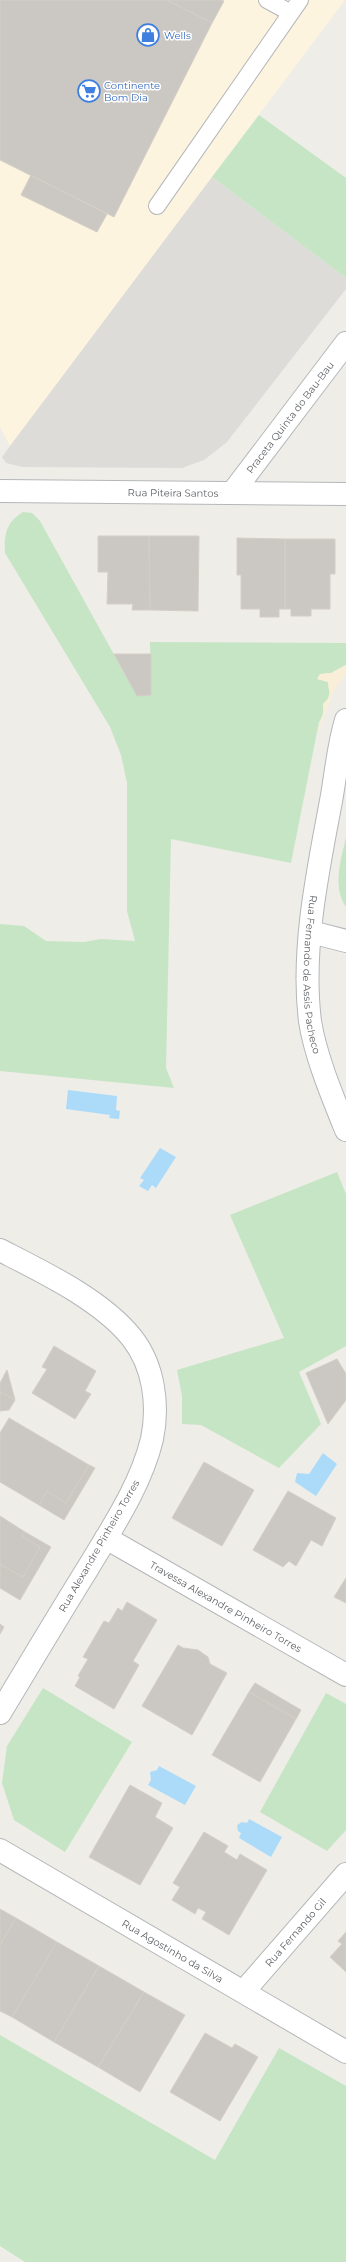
<svg xmlns="http://www.w3.org/2000/svg" width="346" height="2262" viewBox="0 0 346 2262" font-family="Montserrat,sans-serif">
	<style>
		.commercial { fill: #fcf4df }
		.industrial { fill: #dedcd9 }
		.green { fill: #c6e5c5 }
		.sand { fill: #f9efd8 }
		.water { fill: #acdbfa }
		.building { fill: #cbc8c4; stroke: #d4cec5 }
		.lines { fill: none; stroke-linecap: round; stroke-linejoin: round }
		.service-casing { stroke: #b4b7ba; stroke-width: 18 }
		.minor-casing { stroke: #b4b7ba; stroke-width: 24 }
		.tertiary-casing { stroke: #b4b7ba; stroke-width: 24 }
		.service { stroke: #fff; stroke-width: 16 }
		.minor { stroke: #fff; stroke-width: 22 }
		.tertiary { stroke: #fff; stroke-width: 22 }
		.labels { text-anchor: middle; dominant-baseline: central; stroke-width: 3; stroke-linejoin: round; paint-order: stroke }
		.shop-label { font-size: 10px; fill: #366cbe; stroke: #fff; text-anchor: start }
		.street-label { font-size: 10px; fill: #5e6266; stroke: #fff }
	</style>
	<rect width="100%" height="100%" fill="#efede7"/>
	<path class="commercial" d="M0,0H345L10,446L0,427Z"/>
	<path class="industrial" d="M212,177L346,278V289L227,442L204,460L182,468L23,467L6,463L2,457L10,446Z"/>
	<path class="green" d="M259,115L346,178V278L212,177Z
		M23,512L32,513L40,521L137,696L151,695L150,642L346,643V665L331,673L320,674L318,679L328,682C330,692 331,697 323,704L324,713L319,722L291,863L171,839L166,1068L174,1088L0,1071V924L24,926L46,941L84,942L101,939L135,941L127,911V783L121,755L110,727L5,553C4,535 6,522 23,512Z
		M346,837V907C332,887 341,860 346,837Z
		M337,1172L346,1194V1346L299,1372L321,1424L279,1468L201,1425L182,1424V1396L177,1370L284,1338L230,1215Z
		M43,1688L132,1742L65,1852L14,1820L2,1783L7,1746Z
		M326,1693L346,1704V1830L327,1851L260,1812Z
		M0,2035L215,2160L279,2048L346,2086V2262H25L0,2246Z"/>
	<path class="sand" d="M346,665V674L334,691L318,733C319,722 325,715 323,704C334,695 328,693 328,682L317,679L320,674L331,673Z"/>
	<path class="water" d="M68,1090L117,1096L116,1110L120,1111L119,1119L109,1118L110,1115L66,1109Z
		M160,1148L176,1157L156,1188L152,1185L148,1191L139,1186L144,1180L140,1178Z
		M323,1453L337,1464L316,1496L295,1482L297,1473L309,1474Z
		M159,1766L196,1786L185,1805L148,1785L151,1780L150,1772L157,1770Z
		M249,1819L282,1837L271,1857L239,1838L241,1833L238,1831L237,1825L242,1822L247,1823Z"/>
	<path class="building" d="M0,0H167L212,23L114,217L0,160Z
		M167,0H221L224,1L212,23Z
		M31,175L107,214L97,232L21,195Z
		M98,536H149L150,610H132L133,604H107L108,572H98Z
		M149,536H199L198,611L150,610Z
		M237,538L285,539V609H279V617H260V609H241V575H237Z
		M285,539H335V574H330V609H311V616H291V609H285Z
		M114,654H151V695L137,696Z
		M54,1346L96,1371L85,1391L91,1394L75,1419L32,1393L47,1369L42,1367Z
		M337,1359L346,1374V1400L328,1424L306,1373Z
		M7,1370L15,1400L0,1392V1383Z
		M0,1392L15,1400L9,1410L0,1411Z
		M9,1418L89,1465L66,1503L47,1491L39,1505L0,1482V1433Z
		M204,1462L254,1490L222,1546L172,1518Z
		M89,1465L95,1468L64,1520L39,1505L47,1491L66,1503Z
		M288,1491L336,1518L322,1546L311,1540L296,1566L289,1561L283,1567L253,1550Z
		M0,1516L25,1532L22,1536L40,1547L23,1577L1,1565L0,1567Z
		M25,1532L51,1547L20,1600L0,1588V1567L1,1565L23,1577L40,1547L22,1536Z
		M346,1578V1603L334,1597Z
		M127,1602L157,1620L133,1661L139,1665L114,1709L75,1686L80,1677L78,1676L88,1659L83,1657L104,1621L109,1623L118,1608L122,1611Z
		M0,1624L4,1627L0,1634Z
		M178,1645L183,1648L198,1650L208,1657L210,1664L227,1673L192,1735L142,1706Z
		M255,1683L301,1710L296,1719L249,1692Z
		M249,1692L296,1719L260,1782L212,1755Z
		M130,1785L162,1803L155,1817L173,1828L140,1885L89,1857Z
		M204,1832L228,1846L224,1852L237,1860L240,1854L267,1870L229,1935L202,1919L206,1912L198,1908L195,1914L172,1900L180,1887L173,1883Z
		M0,1909L16,1918L0,1945Z
		M16,1918L57,1942L12,2017L0,2011V1945Z
		M346,1932V1972L330,1957L342,1944L338,1941Z
		M57,1942L99,1966L54,2042L12,2017Z
		M99,1966L144,1992L98,2067L54,2042Z
		M144,1992L185,2015L140,2092L98,2067Z
		M205,2033L232,2048L235,2044L258,2057L220,2121L170,2092Z"/>
	<g class="lines">
		<g class="service-casing">
			<path id="service" d="M267,0L291,13
				M157,206L300,0"/>
		</g>
		<g class="minor-casing">
			<g id="minor">
				<path id="s1" d="M233,492L346,343"/>
				<path id="s2" d="M346,720C338,746 336,774 331,801C318,870 301,950 310,1021C315,1055 333,1098 346,1130"/>
				<path d="M311,932L346,941"/>
				<path d="M0,1250C43,1272 102,1300 132,1338C154,1366 159,1405 152,1439C141,1485 112,1528 88,1568C58,1616 29,1665 0,1713"/>
				<path id="s3" d="M106,1538L346,1675"/>
				<path id="s4" d="M0,1850L346,2052"/>
				<path id="s5" d="M244,1991L346,1874"/>
			</g>
		</g>
		<g class="tertiary-casing">
			<g id="tertiary">
				<path id="s6" d="M0,491L346,494"/>
			</g>
		</g>
		<use href="#service" class="service"/>
		<use href="#minor" class="minor"/>
		<use href="#tertiary" class="tertiary"/>
	</g>
	<defs>
		<g id="shop-ring" transform="scale(1.15)"><circle r="9.5" fill="#fff" stroke="#3f7fe0" stroke-width="1.5"/><path d="M-5-2.5h2.3a2.7 3.5 0 0 1 5.4 0H5L5.5 6h-11ZM-1.5-2.5h3a1.5 2.3 0 0 0-3 0Z" fill="#3f7fe0"/></g>
		<g id="supermarket-ring" transform="scale(1.15)"><circle r="9.5" fill="#fff" stroke="#3f7fe0" stroke-width="1.5"/><path d="M-6-5.5h2.5l.6 2H6L4.5 2H-2.5L-4.4-4H-6ZM-1.5 3.2a1.3 1.3 0 1 0 .1 0ZM3 3.2a1.3 1.3 0 1 0 .1 0Z" fill="#3f7fe0"/></g>
	</defs>
	<g fill-rule="evenodd">
		<use href="#shop-ring" x="148" y="35"/>
		<use href="#supermarket-ring" x="89" y="91"/>
	</g>
	<g class="labels">
		<g class="shop-label">
			<text x="164" y="35">Wells</text>
			<text x="104" y="85">Continente<tspan x="104" dy="12">Bom Dia</tspan></text>
		</g>
		<g class="street-label">
			<text stroke="none"><textPath href="#s1" startOffset="94">Praceta Quinta do Bau-Bau</textPath></text>
			<text stroke="none"><textPath href="#s6" startOffset="173">Rua Piteira Santos</textPath></text>
			<text stroke="none"><textPath href="#s2" startOffset="258">Rua Fernando de Assis Pacheco</textPath></text>
			<text transform="translate(99 1546) rotate(-60)">Rua Alexandre Pinheiro Torres</text>
			<text stroke="none"><textPath href="#s3" startOffset="138">Travessa Alexandre Pinheiro Torres</textPath></text>
			<text stroke="none"><textPath href="#s5" startOffset="78">Rua Fernando Gil</textPath></text>
			<text stroke="none"><textPath href="#s4" startOffset="200">Rua Agostinho da Silva</textPath></text>
		</g>
	</g>
</svg>
